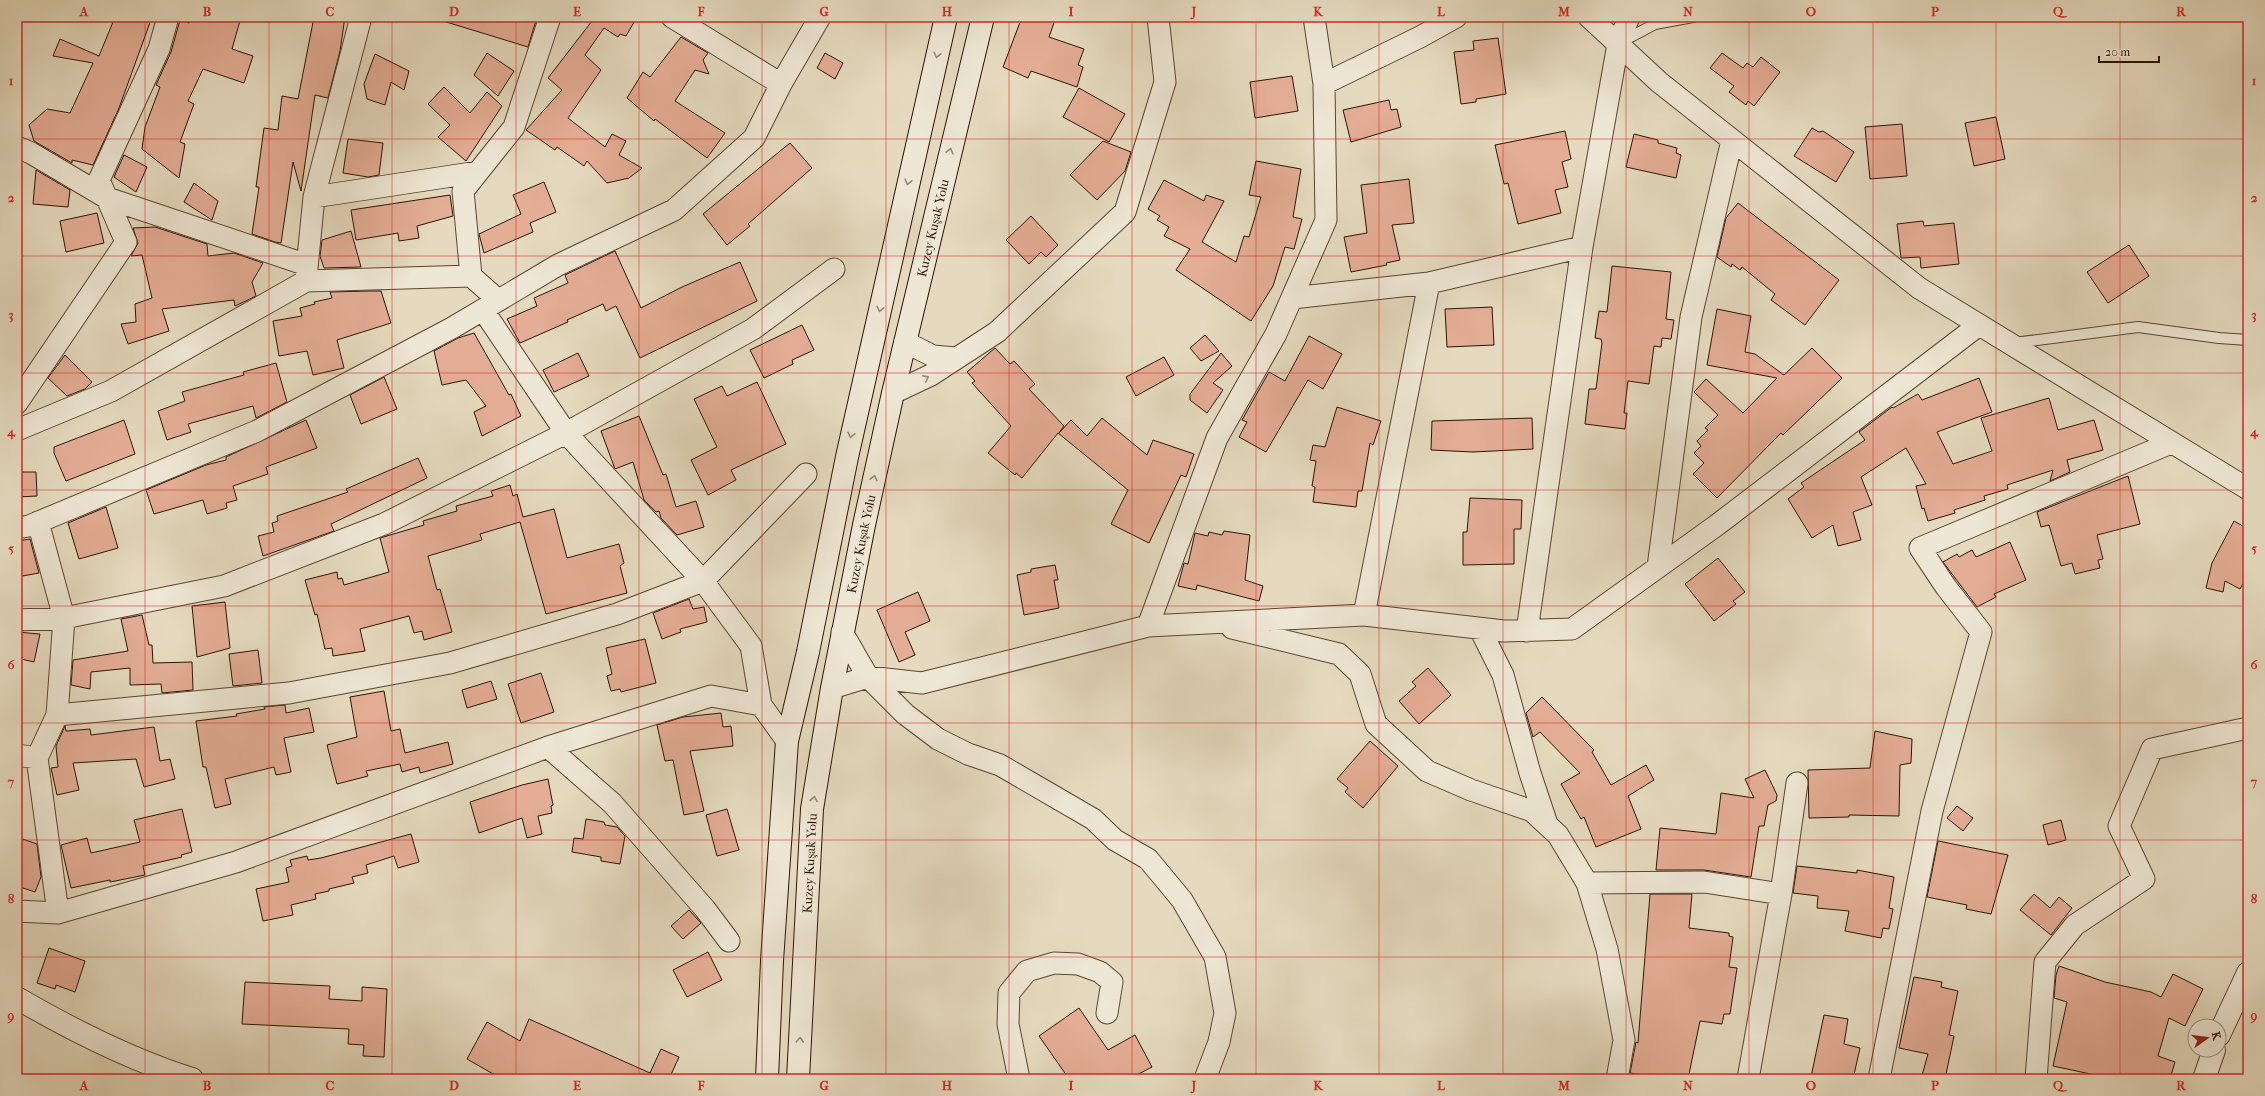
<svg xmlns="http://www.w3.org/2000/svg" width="2265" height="1096" viewBox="0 0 2265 1096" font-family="'IM FELL French Canon',serif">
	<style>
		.building { fill: #e4ad96; stroke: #2e1300 }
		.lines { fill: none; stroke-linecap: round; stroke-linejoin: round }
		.service-casing { stroke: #5c4530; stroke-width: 12 }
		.minor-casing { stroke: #5c4530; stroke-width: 23 }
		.tertiary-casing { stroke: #5c4530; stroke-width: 24 }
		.secondary-casing { stroke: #2e1300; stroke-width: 24 }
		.service { stroke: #eee7d5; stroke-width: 10 }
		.minor { stroke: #eee7d5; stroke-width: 21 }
		.tertiary { stroke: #eee7d5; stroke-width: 22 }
		.secondary { stroke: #eee7d5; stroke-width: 22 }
		.oneway { stroke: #988875 }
		.grid { fill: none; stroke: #d62828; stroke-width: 1; stroke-opacity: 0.55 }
		.labels { text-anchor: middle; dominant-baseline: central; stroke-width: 3; stroke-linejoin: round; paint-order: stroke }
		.street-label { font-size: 13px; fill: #2e1300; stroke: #eee7d5 }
		.neatline { fill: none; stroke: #d62828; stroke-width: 1.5 }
		.grid-label { font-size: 13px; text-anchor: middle; font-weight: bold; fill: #d62828 }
	</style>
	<rect width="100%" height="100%" fill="#e5dabf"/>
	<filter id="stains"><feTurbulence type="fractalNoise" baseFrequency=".005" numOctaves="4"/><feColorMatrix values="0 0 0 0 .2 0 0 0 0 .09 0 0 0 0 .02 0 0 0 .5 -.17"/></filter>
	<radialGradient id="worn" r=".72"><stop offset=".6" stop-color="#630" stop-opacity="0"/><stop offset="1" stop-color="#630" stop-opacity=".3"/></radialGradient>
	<path class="building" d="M115,17H152L119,108L93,165L72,160V163L34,141L29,125L47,109L70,113L93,63L53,56L60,39L99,56Z
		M191,17H241L232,49L253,56L244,83L203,69L188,101L194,104L180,142L185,144L179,178L142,149L145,127L160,87L156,85L171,52L180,20L189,23Z
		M314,17H345L340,51L328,98L315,95L301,191L293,162L281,243L275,242L252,234L259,187H256L264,128L278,130L282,96L298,99Z
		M444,17H537L528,47L443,21Z
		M584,17H637L626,36L620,34L618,37L604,28L585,55L601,70L568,118L605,147L612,134L626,141L619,155L642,168L629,178L607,183L587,161L584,166L557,147L555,150L526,130L562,90L548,78L592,21Z
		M1022,17H1056L1049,37L1084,49L1078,65L1083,67L1077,87L1031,71L1028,78L1003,67Z
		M681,37L708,53L703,60L709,74L695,70L675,101L725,133L707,158L655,119L654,121L627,98L643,72L650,77Z
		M1498,38L1506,94L1476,99V102L1461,104L1454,52L1474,50L1473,41Z
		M487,53L514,71L498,96L474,75Z
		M825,53L843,63L835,79L817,68Z
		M1722,53L1743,68L1747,63L1753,67L1761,57L1780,72L1754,106L1748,101L1746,105L1729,92L1734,86L1710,68Z
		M375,54L409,71L404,90L391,82L385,105L367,99L364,84Z
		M1292,76L1298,111L1255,118L1250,82Z
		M444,87L470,113L487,92L502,106L466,161L438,137L450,125L428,104Z
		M1079,88L1125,114L1109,142L1063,117Z
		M1389,100L1391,110L1397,109L1401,127L1351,142L1343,110Z
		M1996,117L2005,159L1974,166L1965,123Z
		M1902,124L1907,176L1870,179L1865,127Z
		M1812,128L1819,132L1823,131L1854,152L1836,182L1794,156Z
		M1565,131L1571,159L1562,162L1568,187L1555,190L1561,213L1518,224L1508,183L1504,184L1495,145Z
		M1634,134L1658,140V143L1677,148L1676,153L1681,155L1676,178L1626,167Z
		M348,139L383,143L379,175L368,177L343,173Z
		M1103,141L1131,152L1125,171L1097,200L1070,175Z
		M790,143L812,168L748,224L750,226L727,245L703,214Z
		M124,155L147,167L136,192L114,177Z
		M1256,161L1301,169L1293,217L1302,219L1294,249L1285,247L1273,286L1251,321L1176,270L1190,249L1164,236L1169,227L1157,220L1160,216L1148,209L1164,180L1204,201L1206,195L1224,201L1202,242L1236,262L1244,236L1249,237L1261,197L1249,195Z
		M36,170L70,190L68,207L33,204Z
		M1409,179L1414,223L1392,225L1400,260L1386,263L1387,265L1351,272L1344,237L1367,233L1361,185Z
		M544,182L556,212L530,223L533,232L484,253L479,234L521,214L513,195Z
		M194,183L218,201L212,220L184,202Z
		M450,195L453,216L417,226L419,238L399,241L398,233L356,240L351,210Z
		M1738,203L1839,280L1805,325L1771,300L1775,294L1742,267L1740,270L1732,264L1731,267L1717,257L1726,218Z
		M97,213L104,243L66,252L60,221Z
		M1031,216L1058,245L1046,257L1041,252L1029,264L1006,240Z
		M1923,221L1924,226L1954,223L1959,264L1921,268L1920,257L1901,258L1897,224Z
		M155,227L207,244L208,256L234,253L263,263L252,282L256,296L235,306L234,300L162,309L169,331L128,344L121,324L136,322L135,304L152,298L142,255L131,256L138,243L133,228Z
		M351,231L361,267L324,268L320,256L322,240Z
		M2129,245L2149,276L2108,303L2087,272Z
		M615,251L641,308L682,287L740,262L757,301L640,358L616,306L606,311L603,304L567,320L568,322L520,343L507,319L537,306L534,298L568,283L565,275Z
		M1612,266L1671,272L1666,319L1674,320L1671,339L1662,338L1661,347L1654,346L1649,384L1628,381L1624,413H1627L1625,429L1585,424L1589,389H1596L1602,343L1601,339L1595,338L1599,311L1607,312Z
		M368,291H381L391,323L337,340L344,368L313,375L307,351L279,356L273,321L302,316L300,308L315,304L314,302L332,298L330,292Z
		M1492,307L1494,345L1447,347L1445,309Z
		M1717,309L1751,316L1745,352L1755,354L1784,375L1812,348L1842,378L1783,435L1781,433L1717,498L1693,474L1704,463L1694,453L1701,446L1697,441L1708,430L1705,428L1718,415L1694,392L1706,379L1743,413L1777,378L1707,365Z
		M802,325L814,350L792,360L793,364L764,378L750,350Z
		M474,333L509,395L511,394L521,416L482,436L474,412L486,406L466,380L442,385L434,351L458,338Z
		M1205,335L1219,351L1201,361L1190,348Z
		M1309,336L1342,354L1323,389L1308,380L1266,452L1239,437L1247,422L1242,420L1269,372L1285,381Z
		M995,348L1010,364L1014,361L1035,384L1029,389L1064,426L1059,433L1071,420L1087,436L1102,418L1147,455L1153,440L1194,454L1186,477L1181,475L1149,543L1111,524L1128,490L1058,433L1022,478L1016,473L1015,475L988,453L1011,426L972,383L975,381L967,372Z
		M578,353L589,376L554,392L543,370Z
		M1221,353L1232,366L1213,383L1223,390L1207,413L1190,400V394Z
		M65,355L92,382L85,389L67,396L48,378Z
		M1164,357L1174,375L1136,396L1126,377Z
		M276,363L287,402L256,418L253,406L188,424L191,432L167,440L158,411L185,401L182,392L244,375L243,372Z
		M384,377L397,409L361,424L350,395Z
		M1979,378L1992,412L1937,432L1953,464L1992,451L1981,418L2049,398L2058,430L2094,420L2103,450L2067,460L2070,472L2050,481L2053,470L2007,485L2008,489L1984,496L1985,500L1954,510L1955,513L1928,521L1924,508L1922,509L1916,486L1926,484L1906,448L1861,477L1872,505L1853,512L1861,540L1838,546L1833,525L1812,538L1788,499L1804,487L1801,483L1865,440L1859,432L1892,407L1893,408L1918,394L1922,400Z
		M757,382L786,444L731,470L736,480L708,495L691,460L717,447L694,399L722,386L727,396Z
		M1337,407L1381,421L1373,445L1370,443L1362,491H1358L1356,507L1313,502L1315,487L1312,486L1316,461L1310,460L1313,445L1325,447Z
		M639,416L663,475L666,474L676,507L696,501L704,527L677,535L661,518L659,511L656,512L644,500L633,462L615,469L601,431Z
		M1532,418L1533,449L1473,452L1431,450L1432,421Z
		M124,420L135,454L66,481L54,453V447Z
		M306,420L317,448L266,467L268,474L233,486L237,500L226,503L227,508L207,514L203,500L154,514L146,490L206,465L226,460V457Z
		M418,458L427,478L331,524L334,531L263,556L258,536L274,532L272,523L278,521L277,516L348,492L346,489Z
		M17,472H36L37,496L17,497Z
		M2128,476L2140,524L2097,535L2103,559L2098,560L2100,568L2075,574L2072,563L2061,566L2049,525L2041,527L2037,512Z
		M510,485L513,496L517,494L523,517L554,509L567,558L619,544L624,563L620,566L627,593L546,614L520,522L480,534L482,540L428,556L437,590L440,589L452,632L424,640L422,631L414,633L409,616L360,629L365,651L333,656L332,648L325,649L317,614L315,615L305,580L337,572L338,579L342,578L344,585L389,572L380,538L424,525L423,521L457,511L456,506L493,496L491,491Z
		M1470,498L1522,500L1521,529H1514V564L1463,565V532H1467Z
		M106,507L118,548L79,559L68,523Z
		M2234,521L2248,529V575L2240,589L2225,581L2223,592L2206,588L2212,563Z
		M1224,531L1250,535L1245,580L1263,586L1259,601L1197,585L1196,590L1178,586L1184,563L1188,564L1195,533L1208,536L1209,532L1222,535Z
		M30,539L39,573L17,577V541Z
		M2010,542L2026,580L1994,594L1996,597L1977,607L1943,562L1957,554L1959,557L1972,550L1976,557Z
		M1718,558L1745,592L1733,601L1736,604L1714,621L1685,584Z
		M1055,565L1058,580H1054L1059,608L1024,615L1017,575L1031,572V569Z
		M918,592L930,621L905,632L915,655L899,662L877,610Z
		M689,599L693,609L704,607L707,622L680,629L681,632L662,639L653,613Z
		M225,602L230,648L197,657L192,606Z
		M142,615L149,645H152L153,663L192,662L193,690L162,693L161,684L130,685V668L91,672L90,689L71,685L73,660L128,651L121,619Z
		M17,632L40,634L34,662L17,658Z
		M645,639L656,683L621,692L620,689L611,691L607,676L612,674L606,648Z
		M258,650L262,683L233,686L229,654Z
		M1428,668L1451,695L1419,724L1399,701L1416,686L1412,682Z
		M541,673L554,712L521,723L508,684Z
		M491,681L497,699L467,708L462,690Z
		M384,691L391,731L400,729L405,753L448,742L453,764L420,773L419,767L402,772L400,764L366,771L368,776L337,784L327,745L357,737L350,697Z
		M1542,697L1594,750L1592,752L1611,785L1646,765L1654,780L1628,796L1641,829L1596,847L1584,817L1581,819L1561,784L1580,773L1540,732L1533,737L1526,713Z
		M285,705L286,713L309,708L314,732L284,738L291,772L276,775L274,767L225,779L231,804L215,808L206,767H203L196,721L237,716L236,714L265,709L264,707Z
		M721,713L723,727L731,726L733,746L690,751L704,811L684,815L673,760L665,761L657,725L683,717Z
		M65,726L66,731L90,729L91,735L154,727L160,761L170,759L175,779L144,787L136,759L73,763L79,790L57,795L51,768L58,767L56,746Z
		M1875,731L1912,739L1911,763L1900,765L1899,816L1849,815V817L1809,818L1808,770L1870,768Z
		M1370,741L1398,766L1363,808L1345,792L1348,788L1337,779Z
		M1765,770L1777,795L1776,801L1768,805L1764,826H1759L1751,877L1704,870H1656L1660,828L1716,834L1721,793L1754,798L1745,779Z
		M548,779L553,805L551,806L552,813L538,816L542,834L527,838L522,818L479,833L470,802L522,785Z
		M1957,806L1973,818L1963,831L1947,818Z
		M182,809L192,852L181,855L182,857L143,866L145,875L110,882V880L71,888L61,845L87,838L91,853L140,842L134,820Z
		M727,809L739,850L717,856L706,815Z
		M586,819L604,822L605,825L617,827L625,836L620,864L601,861V857L572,852L574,838L583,839Z
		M2061,820L2066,840L2048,845L2043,825Z
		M411,834L419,862L398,868L394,856L366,865L368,873L352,877L354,883L329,889V891L315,894L316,899L291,905L293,915L263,921L256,889L289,882L286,868L292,866L290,860L307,856L308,860L321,858Z
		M17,837L37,844L41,877L35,892L17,886Z
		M1938,841L2008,855L1991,914L1966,909L1967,905L1927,897Z
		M1797,866L1857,873V870L1894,877L1889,908L1893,909L1889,929L1883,928L1881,938L1845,931L1849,911L1817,908L1818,896L1793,893Z
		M1650,894H1692L1689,928L1729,933V936L1733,937L1729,967L1737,968L1730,1014H1724L1722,1024L1700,1021L1688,1079H1673L1630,1073L1636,1042L1638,1043Z
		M2034,894L2050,908L2059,897L2072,908L2051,935L2020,910Z
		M689,910L701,923L683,939L671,926Z
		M49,948L85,961L75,992L56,985L55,989L37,983Z
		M708,952L722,980L687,997L673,970Z
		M2059,966L2105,982L2151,992L2161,997L2173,974L2203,989L2185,1026L2169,1018L2158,1056L2175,1062L2170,1079H2114L2053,1066L2067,1002L2054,998L2056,975Z
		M1914,977L1942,982L1941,987L1958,991L1949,1035L1954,1036L1945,1079H1921L1928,1054L1899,1048Z
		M245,982L330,986L329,999L362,1001V987L387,989L384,1057L363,1056L364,1045L348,1044L349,1029L242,1024Z
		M1079,1008L1108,1050L1135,1035L1152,1067L1129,1079H1069L1039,1036Z
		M1824,1015L1848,1019L1844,1044L1860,1048L1853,1079H1822L1811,1077Z
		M529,1019L650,1073L661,1049L679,1057L669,1079H502L467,1059L487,1022L520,1041Z"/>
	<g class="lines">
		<g class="service-casing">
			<path id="service" d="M1621,42L1655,24L1693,17
				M2014,343L2138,327L2219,338L2248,340"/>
		</g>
		<g class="minor-casing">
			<path id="minor" d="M1589,17L1659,82L1919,288L2248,489
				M781,84L820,17
				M1324,84L1420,37L1456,17
				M17,147L31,153L107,198L307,265
				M314,197L361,17
				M471,276L463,191L514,127L550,17
				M306,278L314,197L478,172
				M1292,298L1429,283L1582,247
				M483,310L566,433L703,581L751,646L761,705
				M905,342L933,356L956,358
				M893,393L931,375L997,332L1125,212L1165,82L1158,17
				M17,403L126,242L99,180L159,49L168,17
				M17,430L111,391L306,281L471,276L498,300
				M38,522L64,618L57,715L37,758L58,913
				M17,528L29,526L257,431L452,328L558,265L674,210L754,138L781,84L672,17
				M1658,567L1691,317L1732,140
				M1364,615L1429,283
				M17,620L64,618L224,586L384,524L566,433L753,329L834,269
				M1148,626L1217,438L1276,334L1326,220L1324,84L1314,17
				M1232,628L1339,654L1360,674L1376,724L1427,771L1471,790L1532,811L1558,835L1587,883L1704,882L1781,894
				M1480,629L1503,675L1530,773L1547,824
				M1527,631L1582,247L1618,44L1629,17
				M842,632L868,677L905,714L938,739L968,754L1000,765L1093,819L1115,840L1148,859L1182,900L1215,957L1225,1013L1219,1042L1205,1079
				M832,688L868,677L922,683L1148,626L1364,615L1504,631L1572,629L1717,525L1979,325
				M57,715L289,693L450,663L617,614L703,581L806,474
				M548,747L612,803L705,909L729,941
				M17,755L37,758
				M1587,883L1607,949L1624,1040L1617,1079
				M17,911L58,913L236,862L548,747L711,696L761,705L787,741
				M1019,1079L1008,1024L1009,993L1027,971L1054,963L1078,964L1100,972L1112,982L1107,1013
				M1748,1079L1781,894L1797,783
				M1879,1079L1932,811L1981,632L1946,587L1920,548L2171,443
				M2036,1079L2045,962L2075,925L2144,879L2119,826L2152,749L2248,728"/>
		</g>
		<g class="tertiary-casing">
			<path id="tertiary" d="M17,998C72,1030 131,1060 192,1079
				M2219,1035L2248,973
				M2204,1079L2214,1050"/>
		</g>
		<g class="secondary-casing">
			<g id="secondary">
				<path d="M767,1079L772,961L787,741L808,652L847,457L946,17"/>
				<path id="s1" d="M798,1079L812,809L832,688L864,525L893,393L983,17"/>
			</g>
		</g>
		<use href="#service" class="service"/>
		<use href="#minor" class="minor"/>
		<use href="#tertiary" class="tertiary"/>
		<use href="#secondary" class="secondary"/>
	</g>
	<defs><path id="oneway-chevron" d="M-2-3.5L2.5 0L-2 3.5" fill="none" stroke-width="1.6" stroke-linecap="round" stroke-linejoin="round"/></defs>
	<g class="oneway">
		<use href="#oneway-chevron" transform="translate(937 55) rotate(103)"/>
		<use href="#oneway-chevron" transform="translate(950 151) rotate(-76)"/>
		<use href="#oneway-chevron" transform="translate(908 182) rotate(103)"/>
		<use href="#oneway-chevron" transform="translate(880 309) rotate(103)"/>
		<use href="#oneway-chevron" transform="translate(926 378) rotate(-27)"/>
		<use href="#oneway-chevron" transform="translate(851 435) rotate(103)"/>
		<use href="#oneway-chevron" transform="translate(874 478) rotate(-77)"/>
		<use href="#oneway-chevron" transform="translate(814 799) rotate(-81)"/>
		<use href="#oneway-chevron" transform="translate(800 1040) rotate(-87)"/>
	</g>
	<path class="grid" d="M145,17V1079M269,17V1079M392,17V1079M516,17V1079M639,17V1079M762,17V1079M886,17V1079M1009,17V1079M1132,17V1079M1256,17V1079M1379,17V1079M1503,17V1079M1626,17V1079M1749,17V1079M1873,17V1079M1996,17V1079M2120,17V1079M17,139H2248M17,256H2248M17,373H2248M17,490H2248M17,606H2248M17,723H2248M17,840H2248M17,957H2248"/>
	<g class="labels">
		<g class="street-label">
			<text stroke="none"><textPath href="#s1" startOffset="864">Kuzey Kuşak Yolu</textPath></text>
			<text stroke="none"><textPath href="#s1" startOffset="540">Kuzey Kuşak Yolu</textPath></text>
			<text stroke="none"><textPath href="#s1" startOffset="216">Kuzey Kuşak Yolu</textPath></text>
		</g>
	</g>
	<rect width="2265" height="1096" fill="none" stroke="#e5dabf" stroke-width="44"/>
	<g transform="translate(2207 1038) rotate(76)"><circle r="19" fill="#eee7d5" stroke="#a19280"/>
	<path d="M0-3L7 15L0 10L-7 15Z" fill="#8f2418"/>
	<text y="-6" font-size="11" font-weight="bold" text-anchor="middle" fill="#2e1300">K</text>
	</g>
	<path d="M2099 56v6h60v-6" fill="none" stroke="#2e1300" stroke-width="2"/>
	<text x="2105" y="56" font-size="12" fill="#2e1300" stroke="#eee7d5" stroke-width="3" paint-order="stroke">20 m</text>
	<rect x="22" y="22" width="2221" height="1052" class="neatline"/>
	<g class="grid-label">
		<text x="84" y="16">A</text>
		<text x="207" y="16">B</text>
		<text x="330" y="16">C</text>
		<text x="454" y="16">D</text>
		<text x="577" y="16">E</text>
		<text x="701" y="16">F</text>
		<text x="824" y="16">G</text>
		<text x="947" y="16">H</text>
		<text x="1071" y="16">I</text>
		<text x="1194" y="16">J</text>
		<text x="1318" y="16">K</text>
		<text x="1441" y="16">L</text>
		<text x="1564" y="16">M</text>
		<text x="1688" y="16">N</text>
		<text x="1811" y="16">O</text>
		<text x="1935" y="16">P</text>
		<text x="2058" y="16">Q</text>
		<text x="2181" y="16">R</text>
		<text x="11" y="85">1</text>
		<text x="2254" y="85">1</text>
		<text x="11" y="202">2</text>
		<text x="2254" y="202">2</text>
		<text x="11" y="319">3</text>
		<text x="2254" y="319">3</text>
		<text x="11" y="436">4</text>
		<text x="2254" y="436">4</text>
		<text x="11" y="553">5</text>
		<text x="2254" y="553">5</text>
		<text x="11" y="669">6</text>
		<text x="2254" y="669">6</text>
		<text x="11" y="786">7</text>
		<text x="2254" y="786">7</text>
		<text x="11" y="903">8</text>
		<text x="2254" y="903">8</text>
		<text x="11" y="1020">9</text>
		<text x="2254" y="1020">9</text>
		<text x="84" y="1090">A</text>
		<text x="207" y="1090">B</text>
		<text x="330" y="1090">C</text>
		<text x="454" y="1090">D</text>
		<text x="577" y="1090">E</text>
		<text x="701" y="1090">F</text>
		<text x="824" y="1090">G</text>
		<text x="947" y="1090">H</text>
		<text x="1071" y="1090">I</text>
		<text x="1194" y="1090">J</text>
		<text x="1318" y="1090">K</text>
		<text x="1441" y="1090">L</text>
		<text x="1564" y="1090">M</text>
		<text x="1688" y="1090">N</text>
		<text x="1811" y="1090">O</text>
		<text x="1935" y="1090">P</text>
		<text x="2058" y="1090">Q</text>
		<text x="2181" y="1090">R</text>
	</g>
	<rect width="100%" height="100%" filter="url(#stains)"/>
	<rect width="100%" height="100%" fill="url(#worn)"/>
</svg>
